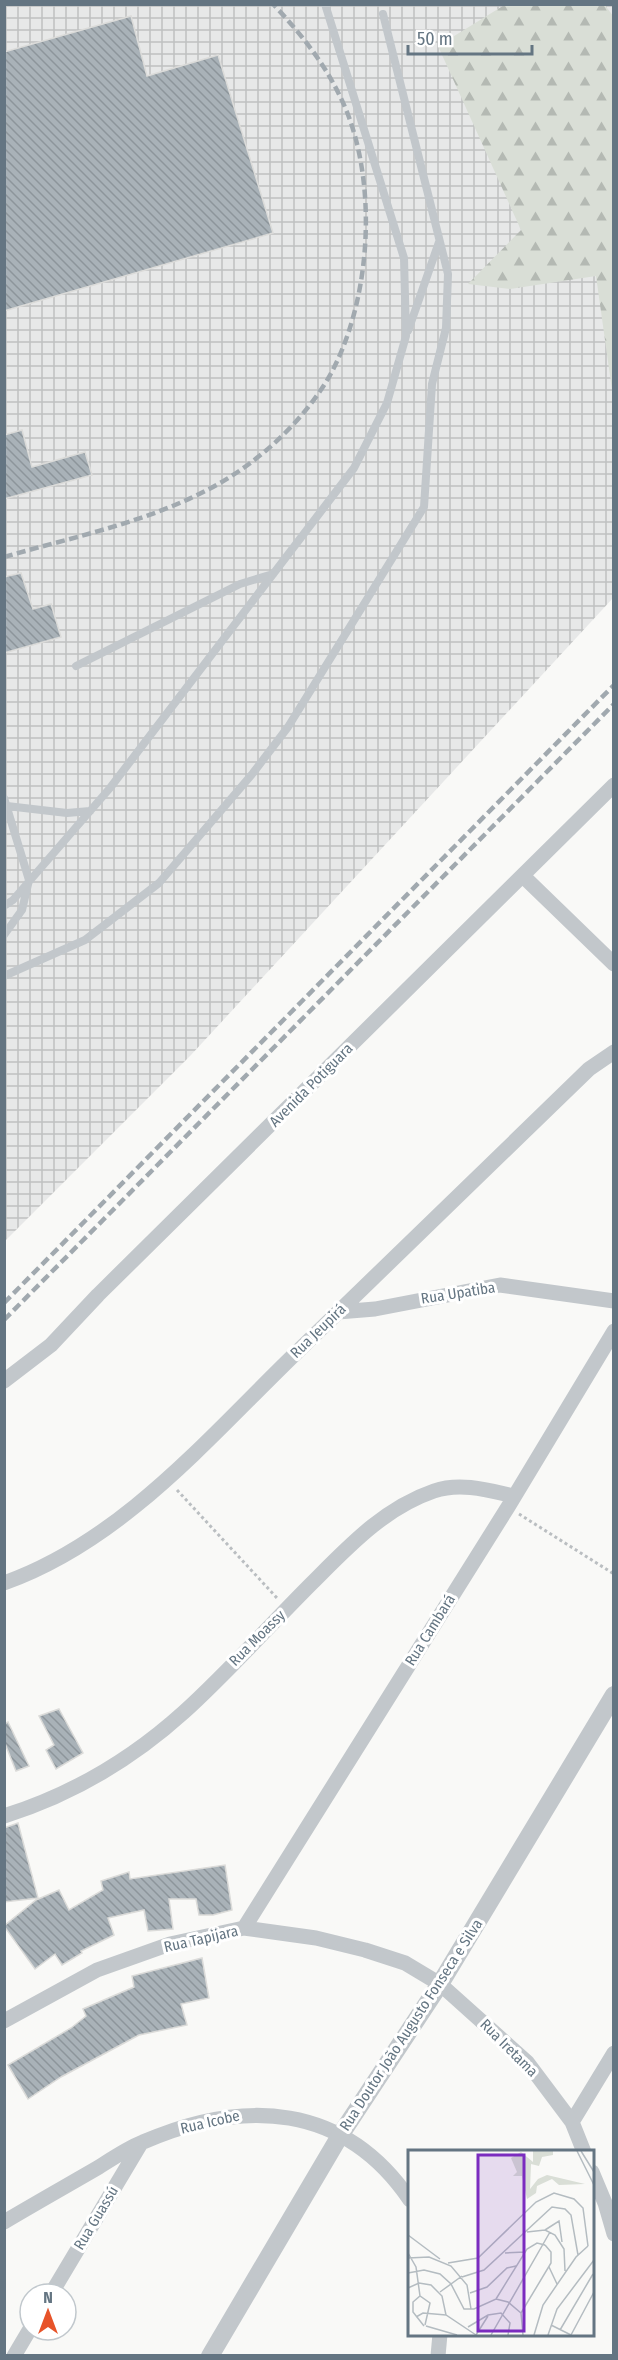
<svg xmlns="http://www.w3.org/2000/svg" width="618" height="2360" viewBox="0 0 618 2360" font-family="'Fira Sans Condensed',sans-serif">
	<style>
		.industrial { fill: url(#industrial-grid) }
		.forest { fill: url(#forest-firs) }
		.building { fill: url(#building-back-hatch); stroke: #dbdbd9; stroke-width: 1.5 }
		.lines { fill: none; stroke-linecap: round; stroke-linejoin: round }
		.path { stroke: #babec1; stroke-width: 3; stroke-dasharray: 3 3; stroke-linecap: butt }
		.service { stroke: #c2c7cb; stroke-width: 8 }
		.minor { stroke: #c2c7cb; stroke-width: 15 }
		.tertiary { stroke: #c2c7cb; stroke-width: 18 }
		.rail { stroke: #a1a9af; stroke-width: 4.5; stroke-dasharray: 9 4.5; stroke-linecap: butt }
		.labels { text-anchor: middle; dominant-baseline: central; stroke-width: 6; stroke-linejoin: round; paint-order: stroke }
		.street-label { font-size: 15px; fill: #647582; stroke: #fff }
		.inset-road { fill: none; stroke: #b4bcc1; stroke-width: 1.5 }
		.view { fill: #7b2cbf; fill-opacity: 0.15; stroke: #7b2cbf; stroke-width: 3 }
		.inset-edge { fill: none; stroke: #647582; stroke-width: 3 }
	</style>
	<defs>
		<pattern id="industrial-grid" width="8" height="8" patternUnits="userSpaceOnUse" patternTransform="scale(1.5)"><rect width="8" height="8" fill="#e7e8e8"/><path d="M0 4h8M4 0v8" fill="none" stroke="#bfc1c1"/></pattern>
		<pattern id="forest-firs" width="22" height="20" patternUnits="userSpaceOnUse" patternTransform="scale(1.5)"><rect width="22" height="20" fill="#d9ded6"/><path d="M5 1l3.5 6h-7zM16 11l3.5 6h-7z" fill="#b4b9b3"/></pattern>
		<pattern id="building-back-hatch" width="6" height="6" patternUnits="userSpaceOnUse" patternTransform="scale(1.5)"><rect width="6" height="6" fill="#a9b2b8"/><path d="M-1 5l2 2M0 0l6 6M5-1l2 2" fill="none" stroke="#8d959b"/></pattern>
	</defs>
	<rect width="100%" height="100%" fill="#f9f9f7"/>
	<path class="industrial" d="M5,5H613V598L191,1055L5,1241Z"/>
	<path class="forest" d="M506,4L605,5L613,16V397L596,276L510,289L468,284L521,230L438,46Z"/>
	<path class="building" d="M131,16L147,76L218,55L273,233L4,311V52Z
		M22,430L32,467L85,452L92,475L4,499V435Z
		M21,573L33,609L51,604L61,637L4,653V577Z
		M59,1709L83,1753L56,1769L46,1750L54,1745L39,1716Z
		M8,1722L29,1766L16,1771L4,1741V1724Z
		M18,1823L38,1898L4,1902V1828Z
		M225,1865L232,1910L213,1915H199L196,1899H169L173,1929L148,1931L144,1910L108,1918L114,1935L81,1951L82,1953L62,1965L55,1954L35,1969L4,1926L36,1900L59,1890L69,1910L103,1890L101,1881L129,1872L130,1879Z
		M202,1958L209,1998L181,2004L187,2025L139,2035L61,2077L28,2099L8,2065L71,2028L86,2016L83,2009L134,1987L132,1976Z"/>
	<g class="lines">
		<path class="path" d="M177,1490L277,1598
			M519,1514L614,1574"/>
		<path class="service" d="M408,331L439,242
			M76,666L240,584L273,574
			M4,798L29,880L22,910L4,935
			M7,806L67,813L90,811
			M4,906L13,900L110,788L354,468L387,403L406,336L404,258L325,4
			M4,976L85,940L159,883L253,773L288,727L424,507L432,384L446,328L448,274L383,14"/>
		<path class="minor" d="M523,876L614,964
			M338,1312L375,1309L500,1285L614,1301
			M4,1381L51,1345L98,1295L614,785
			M4,1583C122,1541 207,1439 295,1354C393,1259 491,1164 589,1069L614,1052
			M4,1816C71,1795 132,1759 184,1712C228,1672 269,1626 312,1583C348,1547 384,1508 434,1491C460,1482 488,1490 514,1496
			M244,1928L508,1507L614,1331
			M4,2021L97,1970L170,1944L244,1928L316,1938L365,1950L405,1963L440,1984L527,2062L572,2122L584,2152
			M572,2122L614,2053
			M592,2172L605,2203L614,2234
			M4,2222C36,2203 68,2185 99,2167C113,2158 128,2148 143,2142C244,2098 344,2103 410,2200
			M51,2294L140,2145
			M14,2356L30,2329
			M438,2356L440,2334"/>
		<path class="tertiary" d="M210,2356L341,2134L440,1984L614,1695"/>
		<path class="rail" d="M4,557C87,533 179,516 249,464C280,441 309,411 329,377C370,304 378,191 347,112C330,70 304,37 273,4
			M4,1303L614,685
			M4,1320L614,704"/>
	</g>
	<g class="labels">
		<g class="street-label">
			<text transform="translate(311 1085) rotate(-45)">Avenida Potiguara</text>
			<text transform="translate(458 1293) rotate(-9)">Rua Upatiba</text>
			<text transform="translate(318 1331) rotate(-44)">Rua Jeupirá</text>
			<text transform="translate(430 1630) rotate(-58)">Rua Cambará</text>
			<text transform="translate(257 1638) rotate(-45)">Rua Moassy</text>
			<text transform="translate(201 1939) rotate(-13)">Rua Tapijara</text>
			<text transform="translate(411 2025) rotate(-57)">Rua Doutor João Augusto Fonseca e Silva</text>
			<text transform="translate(509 2048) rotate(45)">Rua Iretama</text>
			<text transform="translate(210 2122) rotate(-13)">Rua Icobe</text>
			<text transform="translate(96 2218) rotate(-59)">Rua Guassú</text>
		</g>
	</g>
	<g transform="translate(408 2150)">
		<rect width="186" height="186" fill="#f9f9f7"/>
		<path d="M125,1H145V5L134,7L131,16L123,14L122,39L130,29L139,25L177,34L151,35L144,29L129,36L128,43L119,49L114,26H105L109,22L103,8L113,2L125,12Z" fill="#d9ded6"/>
		<path class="inset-road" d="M169,1L186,35M173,1L186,22M137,80L151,71L154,92M119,82L137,80L147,85L156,99L157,121M0,85L32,109M0,103L8,117L12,146M97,103L117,102M0,108L21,107L43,116L59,135L63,159M40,113L70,108L128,52L146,43L166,49L175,58L180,96M141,117L149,134M0,123L16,120L32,124L43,134L56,159H66L88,149L100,152L113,163L115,185M54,127L76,120L144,57L157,59L163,65L170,105M0,138L11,133L23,135L34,146L38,165M32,142L54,126M62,143L79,137L99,118L108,116M88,149L119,99L129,93L137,95M113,163L143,113V102L137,95M8,167L15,163L38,165L68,185M143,175L163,185M16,176L5,162V152L12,146L22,153L17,175M18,176L49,185M60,177L80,165L93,163L102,173L100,185M152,180L185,124M68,185L80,166M83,185L142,82M126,185L135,155L168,107L180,96M140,185L149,159L186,110M163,185L186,142"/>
		<path class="view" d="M70,5H116V181H70Z"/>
		<rect width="186" height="186" class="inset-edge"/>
	</g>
	<rect width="618" height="2360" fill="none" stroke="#647582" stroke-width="12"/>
	<g transform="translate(48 2312)"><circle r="28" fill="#ffffff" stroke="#c1c8cd" stroke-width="1.5"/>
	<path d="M0-4.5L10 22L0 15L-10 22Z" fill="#e75329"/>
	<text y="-9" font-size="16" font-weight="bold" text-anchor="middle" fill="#647582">N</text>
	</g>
	<path d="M408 45v9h124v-9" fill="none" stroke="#647582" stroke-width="3"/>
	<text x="417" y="45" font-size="18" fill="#647582" stroke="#ffffff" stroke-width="4.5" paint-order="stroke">50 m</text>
</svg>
